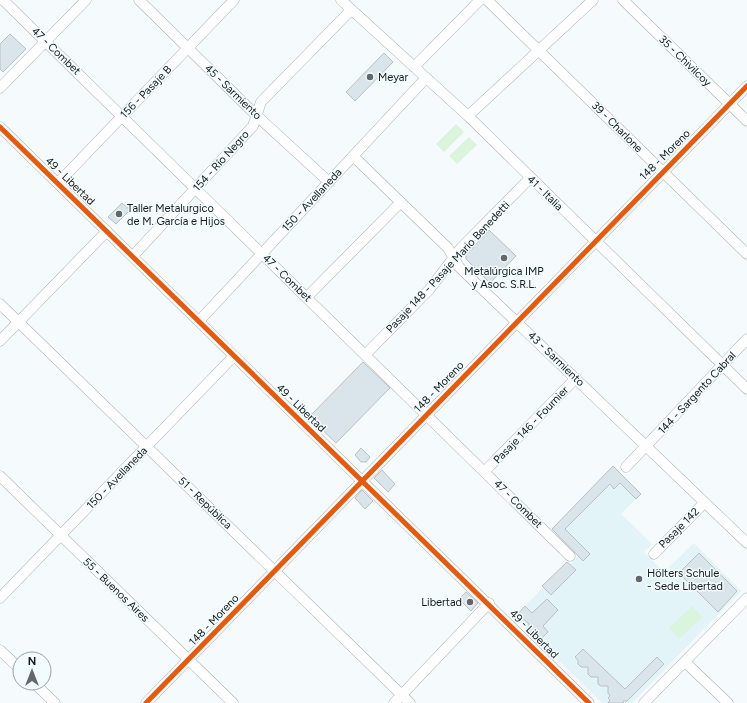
<svg xmlns="http://www.w3.org/2000/svg" width="747" height="703" viewBox="0 0 747 703" font-family="Figtree,sans-serif">
	<style>
		.built { fill: #e3f4f8 }
		.green { fill: #daf4de }
		.building { fill: #dae4eb; stroke: #bbc0c2 }
		.lines { fill: none; stroke-linecap: round; stroke-linejoin: round }
		.minor-casing { stroke: #a9aeaf; stroke-width: 11 }
		.minor { stroke: #fefeff; stroke-width: 10 }
		.cycleway-casing { stroke: #f2fcff; stroke-width: 8 }
		.cycleway { stroke: #e8590c; stroke-width: 5 }
		.poi-dot { fill: #63696a; stroke: #f2fcff; stroke-width: 1.5 }
		.labels { text-anchor: middle; dominant-baseline: central; stroke-width: 3; stroke-linejoin: round; paint-order: stroke }
		.street-label { font-size: 11px; fill: #151b1c; stroke: #f2fcff }
		.poi-label { font-size: 11px; fill: #151b1c; stroke: #f2fcff; text-anchor: start }
	</style>
	<rect width="100%" height="100%" fill="#f5fbfc"/>
	<path class="built" d="M613,466L641,494L621,514L652,544L644,552L664,572L694,543L741,591L632,703H602L514,617L568,562L570,564L578,556L552,529Z"/>
	<path class="green" d="M456,124L464,132L444,152L436,144Z
		M469,137L477,145L457,164L449,156Z
		M692,606L703,617L679,639L669,628Z"/>
	<path class="building" d="M10,34L26,49L3,72L0,69V44Z
		M384,53L393,62L355,101L346,92Z
		M122,203L130,210L116,224L108,217Z
		M489,230L516,256L490,283L466,259V255Z
		M363,362L390,388L336,443L309,417Z
		M361,448L370,457L366,462H361L355,455Z
		M613,466L641,494L636,499L620,483L614,489L610,484L565,529L590,554L583,561L552,529Z
		M382,470L395,484L388,492L374,478Z
		M362,490L373,501L365,509L355,498Z
		M699,553L737,591L718,612L679,573Z
		M567,562L576,570L551,595L542,586Z
		M466,592L478,603L471,611L459,599Z
		M547,599L558,610L543,626L548,632L539,641L529,632V624L518,614L525,606L532,613Z
		M583,649L625,689L657,657L664,664L627,701H623V703H608L610,700L608,698L610,696L608,693V686H601L598,684V677H591L588,674V667H581L578,664V660L575,657Z"/>
	<g class="lines">
		<g class="minor-casing">
			<path id="minor" d="M3,0L570,556
				M139,0L256,115L329,182
				M341,0L468,116L747,389
				M487,0L747,254
				M623,0L747,121
				M414,67L480,0
				M0,88L86,0
				M468,116L593,0
				M0,127L589,703
				M353,156L448,248L459,267L747,543
				M58,183L234,0
				M133,256L253,126L261,102L351,10
				M307,297L400,203
				M0,304L410,703
				M199,321L426,78
				M0,341L107,231
				M365,355L429,290L461,248L530,178
				M626,467L747,339
				M485,471L576,378
				M0,476L233,703
				M654,554L704,503
				M0,598L233,357
				M0,650L20,669
				M685,662L728,703
				M34,683L55,703
				M146,703L747,86
				M394,703L489,603
				M644,703L747,598"/>
		</g>
		<use href="#minor" class="minor"/>
		<g class="cycleway-casing">
			<path id="cycleway" d="M0,127L589,703
				M146,703L747,86"/>
		</g>
		<use href="#cycleway" class="cycleway"/>
	</g>
	<g class="poi-dot">
		<circle cx="370" cy="77" r="4"/>
		<circle cx="119" cy="214" r="4"/>
		<circle cx="504" cy="258" r="4"/>
		<circle cx="639" cy="579" r="4"/>
		<circle cx="470" cy="602" r="4"/>
	</g>
	<g class="labels">
		<g class="street-label">
			<text transform="translate(56 51) rotate(44)">47 - Combet</text>
			<text transform="translate(685 61) rotate(44)">35 - Chivilcoy</text>
			<text transform="translate(146 92) rotate(-46)">156 - Pasaje B</text>
			<text transform="translate(233 92) rotate(44)">45 - Sarmiento</text>
			<text transform="translate(617 127) rotate(45)">39 - Charlone</text>
			<text transform="translate(665 155) rotate(-45)">148 - Moreno</text>
			<text transform="translate(221 161) rotate(-48)">154 - Río Negro</text>
			<text transform="translate(70 181) rotate(44)">49 - Libertad</text>
			<text transform="translate(545 193) rotate(44)">41 - Italia</text>
			<text transform="translate(312 200) rotate(-47)">150 - Avellaneda</text>
			<text transform="translate(448 267) rotate(-47)">Pasaje 148 - Pasaje Mario Benedetti</text>
			<text transform="translate(287 278) rotate(44)">47 - Combet</text>
			<text transform="translate(556 359) rotate(44)">43 - Sarmiento</text>
			<text transform="translate(439 387) rotate(-46)">148 - Moreno</text>
			<text transform="translate(697 393) rotate(-47)">144 - Sargento Cabral</text>
			<text transform="translate(301 408) rotate(44)">49 - Libertad</text>
			<text transform="translate(531 425) rotate(-46)">Pasaje 146 - Fournier</text>
			<text transform="translate(117 478) rotate(-46)">150 - Avellaneda</text>
			<text transform="translate(205 503) rotate(44)">51 - República</text>
			<text transform="translate(518 504) rotate(45)">47 - Combet</text>
			<text transform="translate(679 528) rotate(-45)">Pasaje 142</text>
			<text transform="translate(116 590) rotate(44)">55 - Buenos Aires</text>
			<text transform="translate(214 620) rotate(-46)">148 - Moreno</text>
			<text transform="translate(534 634) rotate(45)">49 - Libertad</text>
		</g>
		<g class="poi-label">
			<text x="378" y="77">Meyar</text>
			<text x="127" y="208">Taller Metalurgico<tspan x="127" dy="13">de M. García e Hijos</tspan></text>
			<text x="504" y="271" text-anchor="middle">Metalúrgica IMP<tspan x="504" dy="13">y Asoc. S.R.L.</tspan></text>
			<text x="647" y="573">Hölters Schule<tspan x="647" dy="13">- Sede Libertad</tspan></text>
			<text x="462" y="602" text-anchor="end">Libertad</text>
		</g>
	</g>
	<g transform="translate(32 671)"><circle r="19" fill="#f2fcff" stroke="#9aa2a4"/>
	<path d="M0-3L7 15L0 10L-7 15Z" fill="#63696a"/>
	<text y="-6" font-size="11" font-weight="bold" text-anchor="middle" fill="#151b1c">N</text>
	</g>
</svg>
